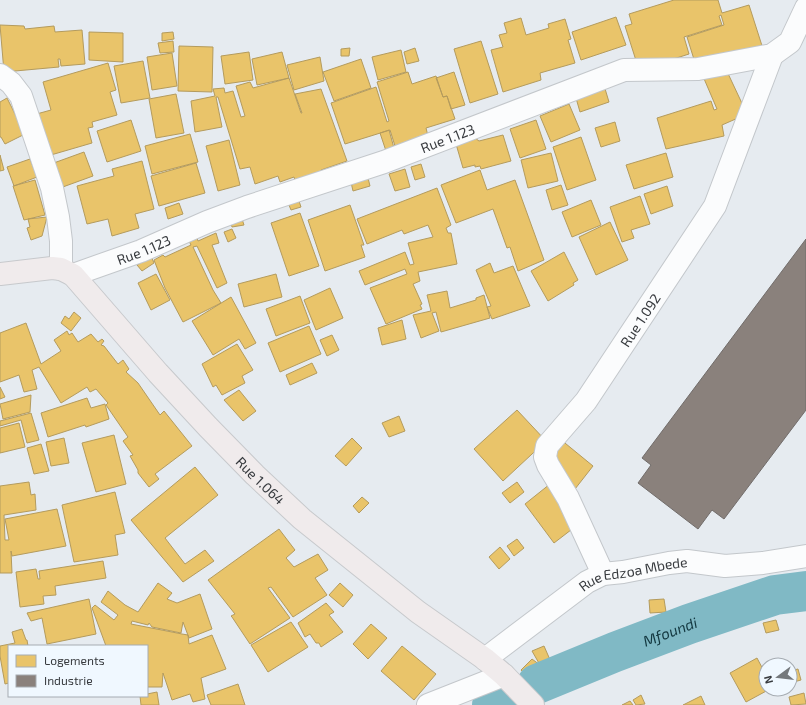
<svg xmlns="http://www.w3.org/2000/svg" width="806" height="705" viewBox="0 0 806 705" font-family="'Exo 2',sans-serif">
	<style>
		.homes { fill: #e9c46a; stroke: #b49b5d }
		.industry { fill: #8a817c; stroke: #716c6a }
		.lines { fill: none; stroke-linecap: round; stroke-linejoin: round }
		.river { stroke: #80b9c5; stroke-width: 40 }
		.minor-casing { stroke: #c3c7cb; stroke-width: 24 }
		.major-casing { stroke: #c7c9cc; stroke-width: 24 }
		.minor { stroke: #fbfcfd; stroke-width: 22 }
		.major { stroke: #f0ebec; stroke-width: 22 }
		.labels { text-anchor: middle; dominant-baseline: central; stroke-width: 4; stroke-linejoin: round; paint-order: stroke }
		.street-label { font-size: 14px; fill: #383b3f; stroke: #f0f8ff }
		.water-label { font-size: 15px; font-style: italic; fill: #133840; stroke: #f0f8ff }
	</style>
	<rect width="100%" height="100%" fill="#e6ebf0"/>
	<path class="homes" d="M674,0H718L722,13L749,5L764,52L697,69L687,37L724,25L721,15L719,16L722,25L684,37L689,54L639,70L625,26L632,24L629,14Z
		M616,17L626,45L581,60L572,32Z
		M521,18L526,35L549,28L548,24L565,19L571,39L568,40L575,63L540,73L541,80L503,92L491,50L503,47L499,35L507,33L504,23Z
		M0,25L24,26L25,29L54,26L55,32L82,30L85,64L61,66L60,59H58L59,67L4,72Z
		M89,32L123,33V62L89,60Z
		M173,32L174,39L162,41V33Z
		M173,41L174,52L160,53L158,43Z
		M481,41L498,94L470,103L454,49Z
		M179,46L213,47L212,92L178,91Z
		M350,48L349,56H341V49Z
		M415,48L419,61L407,64L404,52Z
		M401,50L406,72L378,80L372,57Z
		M249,52L253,80L225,84L221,56Z
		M282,52L289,78L257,85L252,59Z
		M172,53L177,86L152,90L147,57Z
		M320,57L324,81L294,90L287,65Z
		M361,59L371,88L334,101L323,72Z
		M143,61L150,98L121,103L114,66Z
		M108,63L116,90L110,92L117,115L92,122L93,127L88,128L92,143L44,157L33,115L51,110L43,82Z
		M724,65L747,114L722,125L724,136L666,149L657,118L711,101L714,110L717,109L702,74Z
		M408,72L412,84L436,76L443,97L447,96L455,119L426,128L428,136L395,146L390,130L345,144L331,103L376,87L387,122L389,121L377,82Z
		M454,72L465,105L451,109L447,96L443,97L436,78Z
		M289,78L301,113H302L295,94L321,89L347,161L321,170L320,176L296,183L294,177L280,182L278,176L255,184L250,167L240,169L218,97H216L222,127L195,132L191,101L215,96L213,89L224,88L225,93L233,91L241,117L245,116L236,86L250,82L253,88Z
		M603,82L609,102L580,112L574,91Z
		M176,94L184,133L156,138L149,99Z
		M7,98L25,134L5,144L1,137H0V102Z
		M569,104L580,130L551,142L540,116Z
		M131,120L141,151L107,162L97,131Z
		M536,120L546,149L520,158L510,129Z
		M615,122L620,141L601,147L595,128Z
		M389,130L394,148L386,151L380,133Z
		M190,134L198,162L152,174L145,146Z
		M503,135L511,161L481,169L480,166L475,167V165L463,168L456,144L475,138L479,141Z
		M581,137L596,180L567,190L553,147Z
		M229,140L240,185L218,191L206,146Z
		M84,152L93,176L60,188L51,164Z
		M551,153L558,181L528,188L521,160Z
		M666,153L673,177L634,189L626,165Z
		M0,155L4,170L0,171Z
		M30,159L37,177L14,186L7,167Z
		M142,161L154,209L135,214L139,228L112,236L108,219L87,224L77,186L114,176L112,169Z
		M196,163L205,193L159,206L151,176Z
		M421,164L425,177L415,180L411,167Z
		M405,169L410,187L395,191L389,174Z
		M480,170L487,190L515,180L544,260L518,271L510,247L507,248L493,209L456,223L441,185Z
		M367,174L370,186L353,191L350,178Z
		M35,180L45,215L24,220L13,186Z
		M561,185L568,205L552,210L546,190Z
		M667,186L673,206L651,214L644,194Z
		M437,188L451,225L446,228L448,233H451L457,264L418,272L420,281L413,284L422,304L420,305L422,309L386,324L370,288L407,274L405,269L365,285L359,271L405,252L410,265L414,264L408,243L433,237L428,225L404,234L402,230L367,244L357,219Z
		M640,196L650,224L631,230L634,238L622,242L610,207Z
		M298,198L301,207L291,210L287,200Z
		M591,200L601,225L572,237L562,212Z
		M179,203L183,214L168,219L165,208Z
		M350,205L364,245H361L365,257L325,271L308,220Z
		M240,213L244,225L232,227L229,216Z
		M300,213L319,266L289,276L271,223Z
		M47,217L42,236L31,240L27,228L30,227L28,219Z
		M610,222L628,260L596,275L579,237Z
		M232,229L236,238L228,242L224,232Z
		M216,233L219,243L212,245L227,283L217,288L197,246L193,247L213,290L221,303L183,322L165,288L154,260L163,255L165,257L191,245L189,241L197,238L198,241Z
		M564,252L578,280L573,283L574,285L548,301L531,271Z
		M151,256L154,263L142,271L137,265Z
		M490,263L494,273L513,266L530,306L492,319L487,307L491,306L476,270Z
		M156,274L170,300L151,310L138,283Z
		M276,274L282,297L244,307L238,284Z
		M330,288L343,318L316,330L304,300Z
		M447,291L450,308L476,300V298L484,295L490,318L441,332L436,312L432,313L439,331L421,338L413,315L431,311L427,295Z
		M300,296L310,323L276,336L266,309Z
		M231,297L256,343L245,349L239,339L213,355L192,321Z
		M74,312L81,318L71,331L61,323L65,316L69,319Z
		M402,320L406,339L382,345L378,328Z
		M26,323L41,364L61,351L54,340L67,331L69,335L72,333L78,342L91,334L98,342L102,339L104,341L101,345L104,346L118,364L123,360L129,369L126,372L138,383L160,415L164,411L192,446L155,474L159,479L149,487L138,473V470L130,456L133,455L123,441L128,437L106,405L108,403L96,389L90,392L87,387L61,403L39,367L32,370L37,389L24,392L19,375L0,382V333Z
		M309,326L321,354L280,372L268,343Z
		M332,335L339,350L327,356L320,340Z
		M237,344L253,370L242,376L245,383L222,395L216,385L213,387L202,364Z
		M312,363L317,373L290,385L286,375Z
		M0,387L5,397L0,399Z
		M239,390L256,411L243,421L224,400Z
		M31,395L30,412L3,419L0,404Z
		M87,398L91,408L105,404L109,419L86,427L85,425L48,437L41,413Z
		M517,410L546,441L503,481L474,449Z
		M31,413L39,440L27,443L21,420L0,426V421Z
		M399,416L405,431L389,437L382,423Z
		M19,423L25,447L0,453V428Z
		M114,435L126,484L96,492L82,443Z
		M64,438L69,463L51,466L46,442Z
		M352,438L362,448L346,466L335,456Z
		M560,439L593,466L575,489L541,462Z
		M41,444L49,471L34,474L27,448Z
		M195,467L218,495L165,538L185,564L205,550L214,561L183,582L131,520Z
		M29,482L31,495L35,494L36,510L4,515L5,540H9L5,519L57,509L66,546L12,556L11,551L12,573H0V486Z
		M517,482L524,492L510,503L502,493Z
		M550,484L580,523L554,543L525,504Z
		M115,492L125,533L115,535L118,555L74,562L62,505Z
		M362,497L369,503L359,513L353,506Z
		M279,529L295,550L286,558L294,567L318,554L328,570L315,578L327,595L293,617L271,587L268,588L290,618L250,644L232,617L231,616L235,614L208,580Z
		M517,539L524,548L514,556L507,546Z
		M500,547L510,559L499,569L489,557Z
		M103,561L106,578L55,586L56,595L43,596L44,604L20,607L16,572L36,569L38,579H40L39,571Z
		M158,583L172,593L167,599L177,603L200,594L212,629L189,638L183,622L181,633L152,627L149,623L148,625L132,621L131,624L182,634L188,635L189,644L212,635L226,669L201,678L205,699L193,702L190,694L172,700L163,673L162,687H147V646H106L92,608L95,605L114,620L118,615L101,602L108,591L125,605L138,612Z
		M340,583L353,595L343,607L329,595Z
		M89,599L96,634L47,644L42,618L31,621L27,613Z
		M664,599L666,612L650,613L649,600Z
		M326,603L334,612L329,615L343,632L321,647L319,643H316L310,634L305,637L298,623Z
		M776,620L779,630L766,633L763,623Z
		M291,622L308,647L268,672L251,645Z
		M371,624L387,638L368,659L353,644Z
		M22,629L26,640H27L28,646H9V683L5,684L0,656V646L15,643L12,632Z
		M402,646L436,674L414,700L381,671Z
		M544,646L551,662L540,666L530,680L521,670L532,659L540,665L532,651Z
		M757,658L766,675V689H770L746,702L730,673Z
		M798,669L801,680L790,683V671Z
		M238,684L245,705H211L207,695Z
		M157,692L159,705H141L140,696H147V694Z
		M804,693L806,704L791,705L789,697Z
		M641,695L645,704L636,705L633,700Z
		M701,696L705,705H683Z
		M630,701L633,705H622Z"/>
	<path class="industry" d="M806,239V410L724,519L712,510L698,529L638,483L651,465L642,458Z"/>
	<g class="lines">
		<g class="river">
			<path id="s1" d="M537,684L615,652L689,624L775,595L806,591"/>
			<path d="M492,705L498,702"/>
		</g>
		<g class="minor-casing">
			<g id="minor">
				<path d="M0,75L11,83L21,96L52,188L58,217L61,241V269"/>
				<path id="s2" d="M73,275L141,251L207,222L247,207L384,162L624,70L698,69L772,55L790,42L806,8"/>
				<path id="s3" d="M603,574L568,498L548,465L545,457L547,446L586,401L715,206L772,55"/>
				<path id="s4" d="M485,659L587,582L603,574L623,572L669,563L687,561L725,566L763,563L806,556"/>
				<path d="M428,705L504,675"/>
			</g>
		</g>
		<g class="major-casing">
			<g id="major">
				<path id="s5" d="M0,274L52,268L61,269L73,275L158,373L208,427L255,475L302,519L418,612L485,659L504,675L533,705"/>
			</g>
		</g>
		<use href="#minor" class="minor"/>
		<use href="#major" class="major"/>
	</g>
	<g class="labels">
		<g class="street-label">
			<text stroke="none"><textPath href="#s2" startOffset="399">Rue 1.123</textPath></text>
			<text stroke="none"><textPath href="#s2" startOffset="75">Rue 1.123</textPath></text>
			<text stroke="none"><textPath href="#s3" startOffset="299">Rue 1.092</textPath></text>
			<text stroke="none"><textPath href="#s5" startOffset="353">Rue 1.064</textPath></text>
			<text stroke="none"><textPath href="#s4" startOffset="175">Rue Edzoa Mbede</textPath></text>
		</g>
		<g class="water-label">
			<text stroke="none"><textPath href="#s1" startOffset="143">Mfoundi</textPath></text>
		</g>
	</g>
	<rect x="8" y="645" width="140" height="52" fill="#f0f8ff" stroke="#a6acb2"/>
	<rect x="16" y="655" width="20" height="12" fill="#e9c46a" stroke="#a6acb2"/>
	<text x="44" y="665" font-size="12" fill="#383b3f">Logements</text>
	<rect x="16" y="675" width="20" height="12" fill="#8a817c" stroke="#a6acb2"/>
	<text x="44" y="685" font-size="12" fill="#383b3f">Industrie</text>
	<g transform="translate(778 677) rotate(255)"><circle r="19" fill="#f0f8ff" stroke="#a6acb2"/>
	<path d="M0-3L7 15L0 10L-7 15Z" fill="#75797d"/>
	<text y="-6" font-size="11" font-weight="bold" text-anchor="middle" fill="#383b3f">N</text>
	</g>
</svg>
